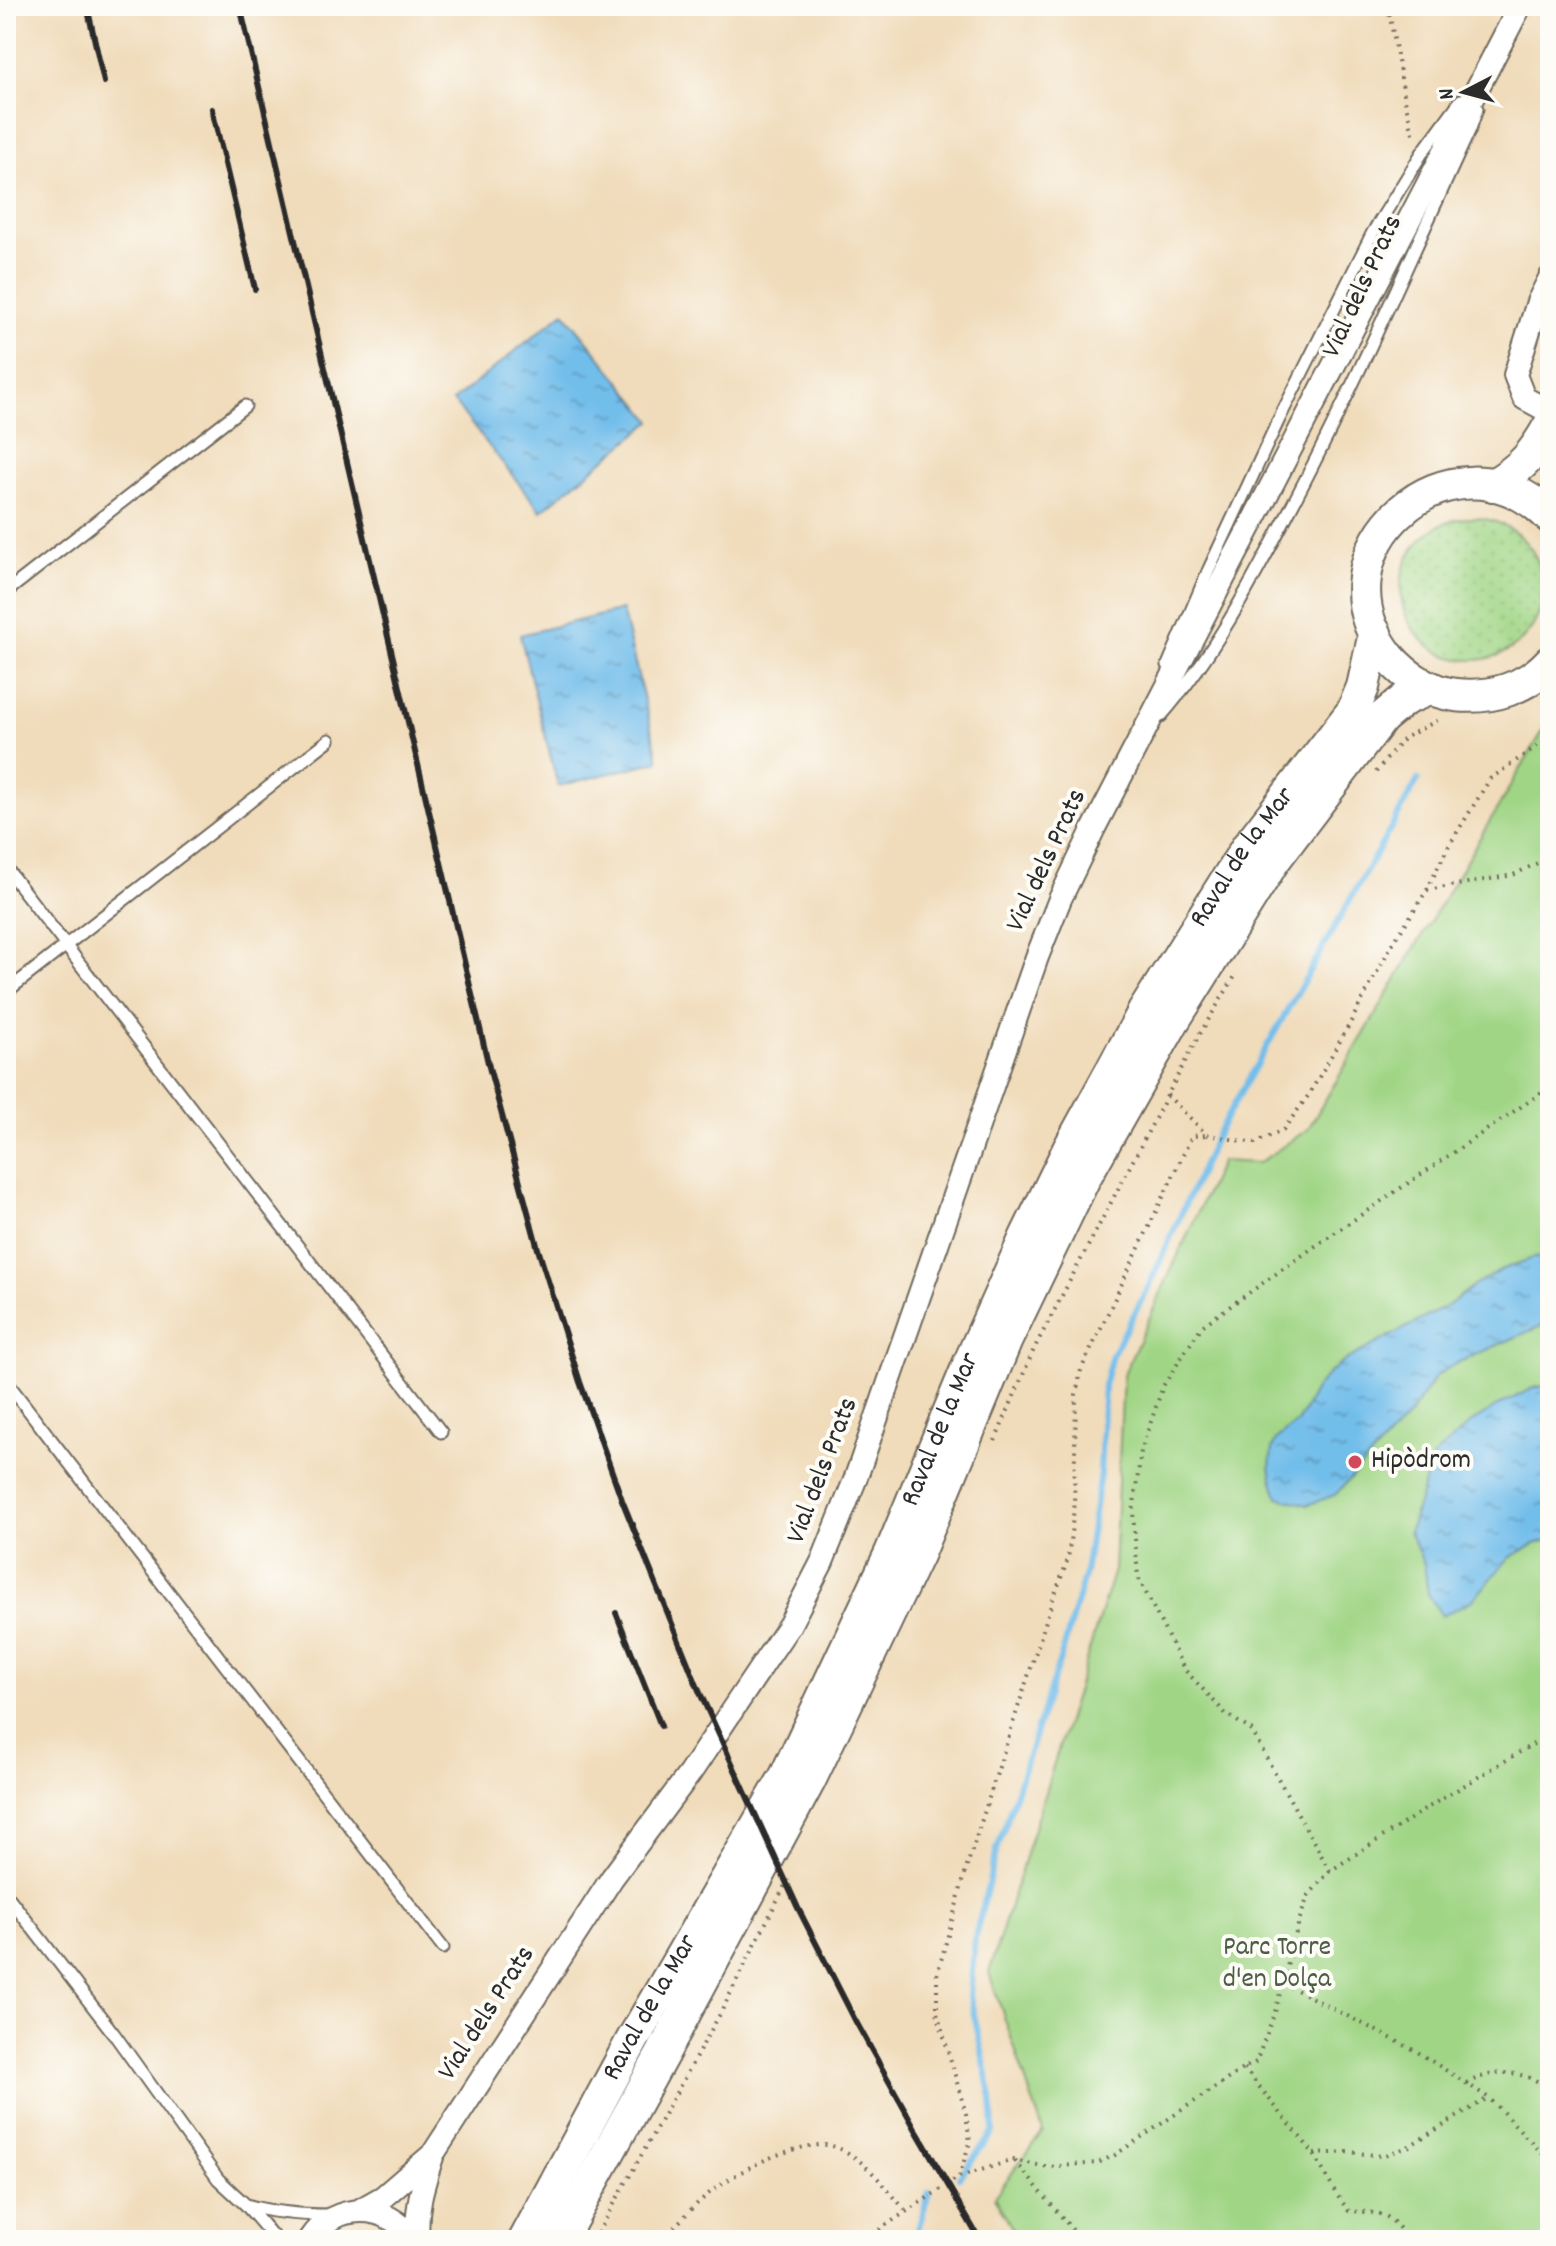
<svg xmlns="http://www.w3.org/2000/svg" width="1556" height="2246" viewBox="0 0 1556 2246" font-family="Dekko,sans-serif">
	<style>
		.grass { fill: url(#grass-dots); stroke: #668058; stroke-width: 2 }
		.park { fill: #a0d585; stroke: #668058; stroke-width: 2 }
		.water { fill: url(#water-ripples); stroke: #4e748b; stroke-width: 2 }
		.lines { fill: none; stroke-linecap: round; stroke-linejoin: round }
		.stream { stroke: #72beeb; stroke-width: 6 }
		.lane-casing { stroke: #70695d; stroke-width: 15 }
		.street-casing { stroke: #70695d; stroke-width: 26 }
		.secondary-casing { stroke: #70695d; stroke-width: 36 }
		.path { stroke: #70695d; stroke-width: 4; stroke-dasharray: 2 6; stroke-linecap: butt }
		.lane { stroke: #fff; stroke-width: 11 }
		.street { stroke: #fff; stroke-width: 22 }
		.secondary { stroke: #fff; stroke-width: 32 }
		.rail { stroke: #2b2b2b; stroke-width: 6 }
		.poi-dot { fill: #d1495b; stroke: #fdfcf7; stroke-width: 3 }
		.labels { text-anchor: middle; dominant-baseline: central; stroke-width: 8; stroke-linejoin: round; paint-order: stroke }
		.street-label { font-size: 28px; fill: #2b2b2b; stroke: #fdfcf7 }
		.poi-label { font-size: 28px; fill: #2b2b2b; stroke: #fdfcf7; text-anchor: start }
		.park-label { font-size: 28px; fill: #4e5e46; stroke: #fdfcf7 }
	</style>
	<defs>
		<pattern id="grass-dots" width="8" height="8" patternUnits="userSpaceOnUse" patternTransform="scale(2)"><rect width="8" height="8" fill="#a0d585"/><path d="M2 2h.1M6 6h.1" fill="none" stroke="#8ab773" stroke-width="1.8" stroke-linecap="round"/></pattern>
		<pattern id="water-ripples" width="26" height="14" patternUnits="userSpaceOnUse" patternTransform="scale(2)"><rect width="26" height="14" fill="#72beeb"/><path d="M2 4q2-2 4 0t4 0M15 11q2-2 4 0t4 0" fill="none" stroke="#5e9bbf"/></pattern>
	</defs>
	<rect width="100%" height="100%" fill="#fdfcf7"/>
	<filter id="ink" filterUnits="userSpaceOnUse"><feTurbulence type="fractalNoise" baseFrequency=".0125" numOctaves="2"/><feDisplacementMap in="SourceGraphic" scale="16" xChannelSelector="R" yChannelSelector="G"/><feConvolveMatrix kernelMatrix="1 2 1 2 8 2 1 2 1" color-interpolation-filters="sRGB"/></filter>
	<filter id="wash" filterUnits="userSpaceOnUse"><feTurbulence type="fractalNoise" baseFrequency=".006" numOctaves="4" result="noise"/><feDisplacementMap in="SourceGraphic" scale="32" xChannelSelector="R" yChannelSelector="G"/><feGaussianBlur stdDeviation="1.8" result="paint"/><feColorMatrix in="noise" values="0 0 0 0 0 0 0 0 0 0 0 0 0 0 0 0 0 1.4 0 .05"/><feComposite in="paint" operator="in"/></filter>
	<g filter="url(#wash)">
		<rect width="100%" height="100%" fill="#f0dbba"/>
		<path class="grass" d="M1401 589a71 71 0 1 1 142 0a71 71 0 1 1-142 0Z"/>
		<path class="park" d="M1550,719V2240H1019L994,2197L1043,2131L989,1973L1114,1570L1123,1376L1221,1161L1259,1163L1308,1129Z"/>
		<path class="water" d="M564,312L652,421L541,511L453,401Z
			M622,610L659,761L558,786L520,635Z
			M1550,1257V1322L1457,1363L1437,1375L1407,1418L1335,1495L1307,1505L1278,1497L1272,1478L1270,1466L1272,1449L1276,1440L1298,1421L1316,1388L1329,1373L1347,1359L1449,1305L1472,1287L1503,1269L1533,1258Z
			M1550,1385V1539L1535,1544L1509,1558L1473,1600L1442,1616L1428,1594L1424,1564L1409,1532L1433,1457L1467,1426L1495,1407L1533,1388Z"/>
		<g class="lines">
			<path class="stream" d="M959,2177L994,2131L992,2098L970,1996L975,1937L996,1853L1064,1647L1085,1573L1100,1473L1104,1385L1112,1355L1147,1290L1216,1136L1418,780
				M915,2240L929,2192"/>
		</g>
	</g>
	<g filter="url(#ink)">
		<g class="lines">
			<g class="lane-casing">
				<path id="lane" d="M6,592L245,406
					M1168,665L1209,569L1279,419L1372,234L1422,153L1461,100
					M1161,716C1213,656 1250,586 1287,515C1354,389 1410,258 1470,129L1477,109
					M6,868L441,1432
					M6,992L329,740
					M6,1381L443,1948
					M6,1894L114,2034L218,2179L246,2205
					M276,2240L246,2205C274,2213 301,2215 330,2215"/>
			</g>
			<g class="street-casing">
				<path id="street" d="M1550,278L1538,302L1515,375L1524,398L1550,412
					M433,2154L612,1878L690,1773L790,1624L822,1562L855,1480L1037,957L1060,899L1094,828L1520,6
					M360,2210L383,2197L433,2154C423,2185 415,2208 418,2240
					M309,2240C333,2202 389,2201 413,2240"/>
			</g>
			<g class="secondary-casing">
				<g id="secondary">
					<path d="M1493,485C1522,468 1534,454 1550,425"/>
					<path d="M1550,517C1453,419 1305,551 1389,657C1406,677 1430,692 1456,695C1492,699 1526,688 1550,662"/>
					<path id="s1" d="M525,2240L633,2039L786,1776L891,1553L970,1362L1026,1237L1069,1149L1145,1010L1248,846L1353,711L1363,687L1375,633"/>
					<path d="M560,2240L662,2055L809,1781L918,1553L1006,1340L1084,1178L1172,1023L1274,860L1382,718L1405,699L1431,688"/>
				</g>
			</g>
			<path class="path" d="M1388,6L1406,105L1414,137
				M1376,772L1404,738L1438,720
				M1427,890L1513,875L1550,857
				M1167,1095L1207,1135L1255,1143L1283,1130L1308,1096L1348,1027L1390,948L1427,890L1448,847L1490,779L1550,737
				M995,1441L1034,1349L1199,1035L1237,973
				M1330,1871L1251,1730L1226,1714L1184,1669L1138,1577L1133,1512L1141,1451L1163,1386L1202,1326L1324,1240L1550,1087
				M1283,1983L1416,2051L1489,2098L1542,2153L1550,2169
				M1244,2068L1314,2154L1336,2194L1349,2211C1383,2213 1388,2211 1408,2240
				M1466,2083C1499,2068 1519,2070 1550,2088
				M1314,2154L1350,2152L1381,2156L1406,2148L1488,2098
				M1015,2161L1081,2240
				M959,2177L970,2142L966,2114L937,2012V1975L968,1863L1052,1602L1068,1559L1074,1508L1076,1394L1081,1370L1192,1136L1207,1135
				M594,2240L720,2014L788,1879
				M664,2240C696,2199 729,2174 777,2155C792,2150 810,2144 826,2145C857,2148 887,2189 906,2211
				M867,2240L871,2235L959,2177L1013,2160L1048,2167L1098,2163L1115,2155L1244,2068L1256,2062L1275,2012L1299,1921L1308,1896L1330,1871L1435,1803L1550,1734
				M1529,2240L1550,2217"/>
			<use href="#lane" class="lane"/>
			<use href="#street" class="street"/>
			<use href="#secondary" class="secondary"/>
			<path class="rail" d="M87,6L104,82
				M240,6L489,1067L538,1249L580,1382L622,1500L700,1693L798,1908L855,2020L916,2130L980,2240
				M212,109L255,289
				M616,1613L661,1726"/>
		</g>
	</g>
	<circle class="poi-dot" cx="1355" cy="1462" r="8"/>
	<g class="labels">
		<g class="street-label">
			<text transform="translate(1364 287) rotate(-65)">Vial dels Prats</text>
			<text stroke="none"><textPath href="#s1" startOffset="1560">Raval de la Mar</textPath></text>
			<text transform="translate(1048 861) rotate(-65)">Vial dels Prats</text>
			<text stroke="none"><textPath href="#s1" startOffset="912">Raval de la Mar</textPath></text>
			<text transform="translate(824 1471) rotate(-69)">Vial dels Prats</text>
			<text stroke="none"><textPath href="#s1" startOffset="264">Raval de la Mar</textPath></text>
			<text transform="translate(488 2014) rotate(-57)">Vial dels Prats</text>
		</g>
		<g class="poi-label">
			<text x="1371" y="1462">Hipòdrom</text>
		</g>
		<g class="park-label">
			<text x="1277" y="1949">Parc Torre<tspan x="1277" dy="32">d'en Dolça</tspan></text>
		</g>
	</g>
	<rect width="1556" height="2246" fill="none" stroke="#fdfcf7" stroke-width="32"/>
	<g transform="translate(1464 92) rotate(264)" stroke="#fdfcf7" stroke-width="6" paint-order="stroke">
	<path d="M0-6L14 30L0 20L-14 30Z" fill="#2b2b2b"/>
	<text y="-12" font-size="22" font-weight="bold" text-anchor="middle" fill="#2b2b2b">N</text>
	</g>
</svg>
